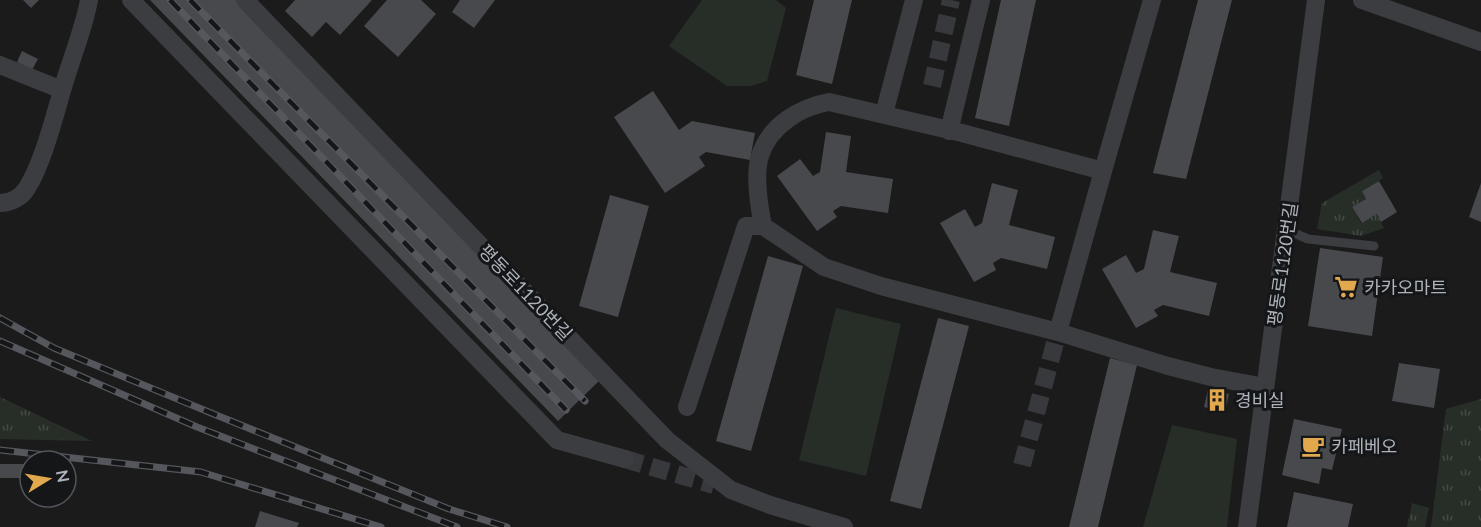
<svg xmlns="http://www.w3.org/2000/svg" width="1481" height="527" viewBox="0 0 1481 527" font-family="Lato,'Noto Sans KR',sans-serif">
	<style>
		.grass { fill: url(#grass-tufts) }
		.green { fill: #272e27 }
		.building { fill: #48494c }
		.lines { fill: none; stroke-linecap: round; stroke-linejoin: round }
		.minor-tunnel { stroke: #38393c; stroke-width: 18; stroke-dasharray: 18 9; stroke-linecap: butt }
		.service { stroke: #3c3d41; stroke-width: 9 }
		.minor { stroke: #3c3d41; stroke-width: 18 }
		.rail-casing { stroke: #55575c; stroke-width: 7 }
		.rail { stroke: #151618; stroke-width: 4.5; stroke-dasharray: 14; stroke-linecap: butt }
		.labels { text-anchor: middle; dominant-baseline: central; stroke-width: 6; stroke-linejoin: round; paint-order: stroke }
		.street-label { font-size: 18px; fill: #aeb3bb; stroke: #151618 }
		.poi-label { font-size: 18px; fill: #aeb3bb; stroke: #151618; text-anchor: start }
	</style>
	<defs>
		<pattern id="grass-tufts" width="24" height="20" patternUnits="userSpaceOnUse" patternTransform="scale(1.5)"><rect width="24" height="20" fill="#272e27"/><path d="M3 7l-1-3M5 7V3M7 7l1-3M15 17l-1-3M17 17v-4M19 17l1-3" fill="none" stroke="#444a44"/></pattern>
	</defs>
	<rect width="100%" height="100%" fill="#1b1b1c"/>
	<path class="grass" d="M1379,170L1383,178L1362,191L1366,199L1352,207L1361,223L1377,214L1384,228L1361,236L1317,229L1322,203Z
		M0,397L92,441L0,439Z
		M1481,399V527H1431L1446,409Z
		M1412,503L1429,508L1425,527H1407Z"/>
	<path class="green" d="M702,0H776L786,8L767,81L751,86H727L669,46Z
		M836,308L901,324L866,476L799,460Z
		M1172,425L1237,439L1227,527H1143Z"/>
	<path class="building" d="M23,0H39L31,8Z
		M150,0H238L603,377L558,421Z
		M295,0H372L340,35L326,22L312,37L285,11Z
		M387,0H421L436,14L398,57L364,26Z
		M460,0H495L474,28L452,12Z
		M814,0H852L832,84L796,75Z
		M1001,0H1036L1009,126L975,118Z
		M1198,0H1232L1186,179L1153,173Z
		M22,51L38,59L32,70L17,62Z
		M653,91L679,130L692,121L755,133L750,160L706,152L699,157L705,166L665,193L614,117Z
		M826,132L851,136L846,172L893,179L888,213L841,206L833,211L837,217L817,231L777,176L800,159L813,176L820,172Z
		M1379,181L1397,212L1381,222L1377,214L1362,223L1352,207L1366,199L1362,191Z
		M992,183L1018,190L1009,225L1055,237L1047,269L1001,258L993,263L996,270L974,282L940,223L965,209L975,227L982,223Z
		M1481,183V222L1469,217Z
		M610,195L649,206L618,317L579,306Z
		M1153,230L1179,236L1170,272L1217,283L1209,316L1163,305L1154,310L1158,316L1136,328L1102,269L1126,255L1136,273L1144,269Z
		M1320,248L1383,257L1372,336L1308,326Z
		M768,256L803,266L751,451L716,441Z
		M938,318L969,326L921,509L890,501Z
		M1110,358L1137,365L1098,527H1069Z
		M1399,363L1440,369L1434,408L1392,401Z
		M1208,389L1229,394L1225,412L1204,407Z
		M1294,419L1342,429L1332,470L1322,468L1319,484L1282,475Z
		M0,464H24V478H0Z
		M1294,492L1353,504L1348,527H1287Z
		M260,511L299,523L297,527H255Z"/>
	<g class="lines">
		<path class="minor-tunnel" d="M932,86L951,0
			M625,459L714,485
			M1022,465L1058,332"/>
		<path class="service" d="M1287,230L1308,239L1374,246"/>
		<path class="minor" d="M131,0L557,440L625,459
			M245,0L667,440L731,490L770,505L844,527
			M1362,0L1481,42
			M0,65L62,90
			M884,114L914,0
			M949,131L981,0
			M1103,171L1152,0
			M0,203C10,203 21,198 27,188C43,163 55,114 64,84C72,57 84,28 89,0
			M1058,332L1103,171L962,133L829,102C800,107 769,126 760,156C754,175 759,206 763,226L824,267L881,286L1058,332L1168,366L1211,377L1265,387
			M687,407L746,226H763
			M1247,527L1316,0"/>
		<g class="rail-casing">
			<path id="rail" d="M170,0L566,410
				M190,0L585,401
				M0,318L54,348L216,415L449,509L507,527
				M0,341L197,427L457,527
				M0,450L201,472L381,527"/>
		</g>
		<use href="#rail" class="rail"/>
	</g>
	<defs>
		<g id="supermarket-bare" transform="scale(1.8)"><path d="M-6-5.5h2.5l.6 2H6L4.5 2H-2.5L-4.4-4H-6ZM-1.5 3.2a1.3 1.3 0 1 0 .1 0ZM3 3.2a1.3 1.3 0 1 0 .1 0Z" fill="#e1a84e" stroke="#151618" stroke-width="2.5" paint-order="stroke"/></g>
		<g id="building-bare" transform="scale(1.8)"><path d="M-4-6H4V6H1V3H-1V6H-4ZM-2.5-4.3h1.7v1.8h-1.7ZM.8-4.3h1.7v1.8H.8ZM-2.5-1h1.7V.8h-1.7ZM.8-1h1.7V.8H.8Z" fill="#e1a84e" stroke="#151618" stroke-width="2.5" paint-order="stroke"/></g>
		<g id="cafe-bare" transform="scale(1.8)"><path d="M-5.5-4.5H6V0H3Q3 3.5 0 3.5H-2.5Q-5.5 3.5-5.5 0ZM3-3.2v2h1.7v-2ZM-6 4.5H4V6H-6Z" fill="#e1a84e" stroke="#151618" stroke-width="2.5" paint-order="stroke"/></g>
	</defs>
	<g fill-rule="evenodd">
		<use href="#supermarket-bare" x="1346" y="287"/>
		<use href="#building-bare" x="1217" y="400"/>
		<use href="#cafe-bare" x="1313" y="446"/>
	</g>
	<g class="labels">
		<g class="street-label">
			<text transform="translate(1282 264) rotate(-82)">평동로1120번길</text>
			<text transform="translate(526 292) rotate(46)">평동로1120번길</text>
		</g>
		<g class="poi-label">
			<text x="1364" y="287">카카오마트</text>
			<text x="1235" y="400">경비실</text>
			<text x="1331" y="446">카페베오</text>
		</g>
	</g>
	<g transform="translate(48 479) rotate(79)"><circle r="28" fill="#151618" stroke="#525559" stroke-width="1.5"/>
	<path d="M0-4.5L10 22L0 15L-10 22Z" fill="#e1a84e"/>
	<text y="-9" font-size="16" font-weight="bold" text-anchor="middle" fill="#aeb3bb">N</text>
	</g>
</svg>
